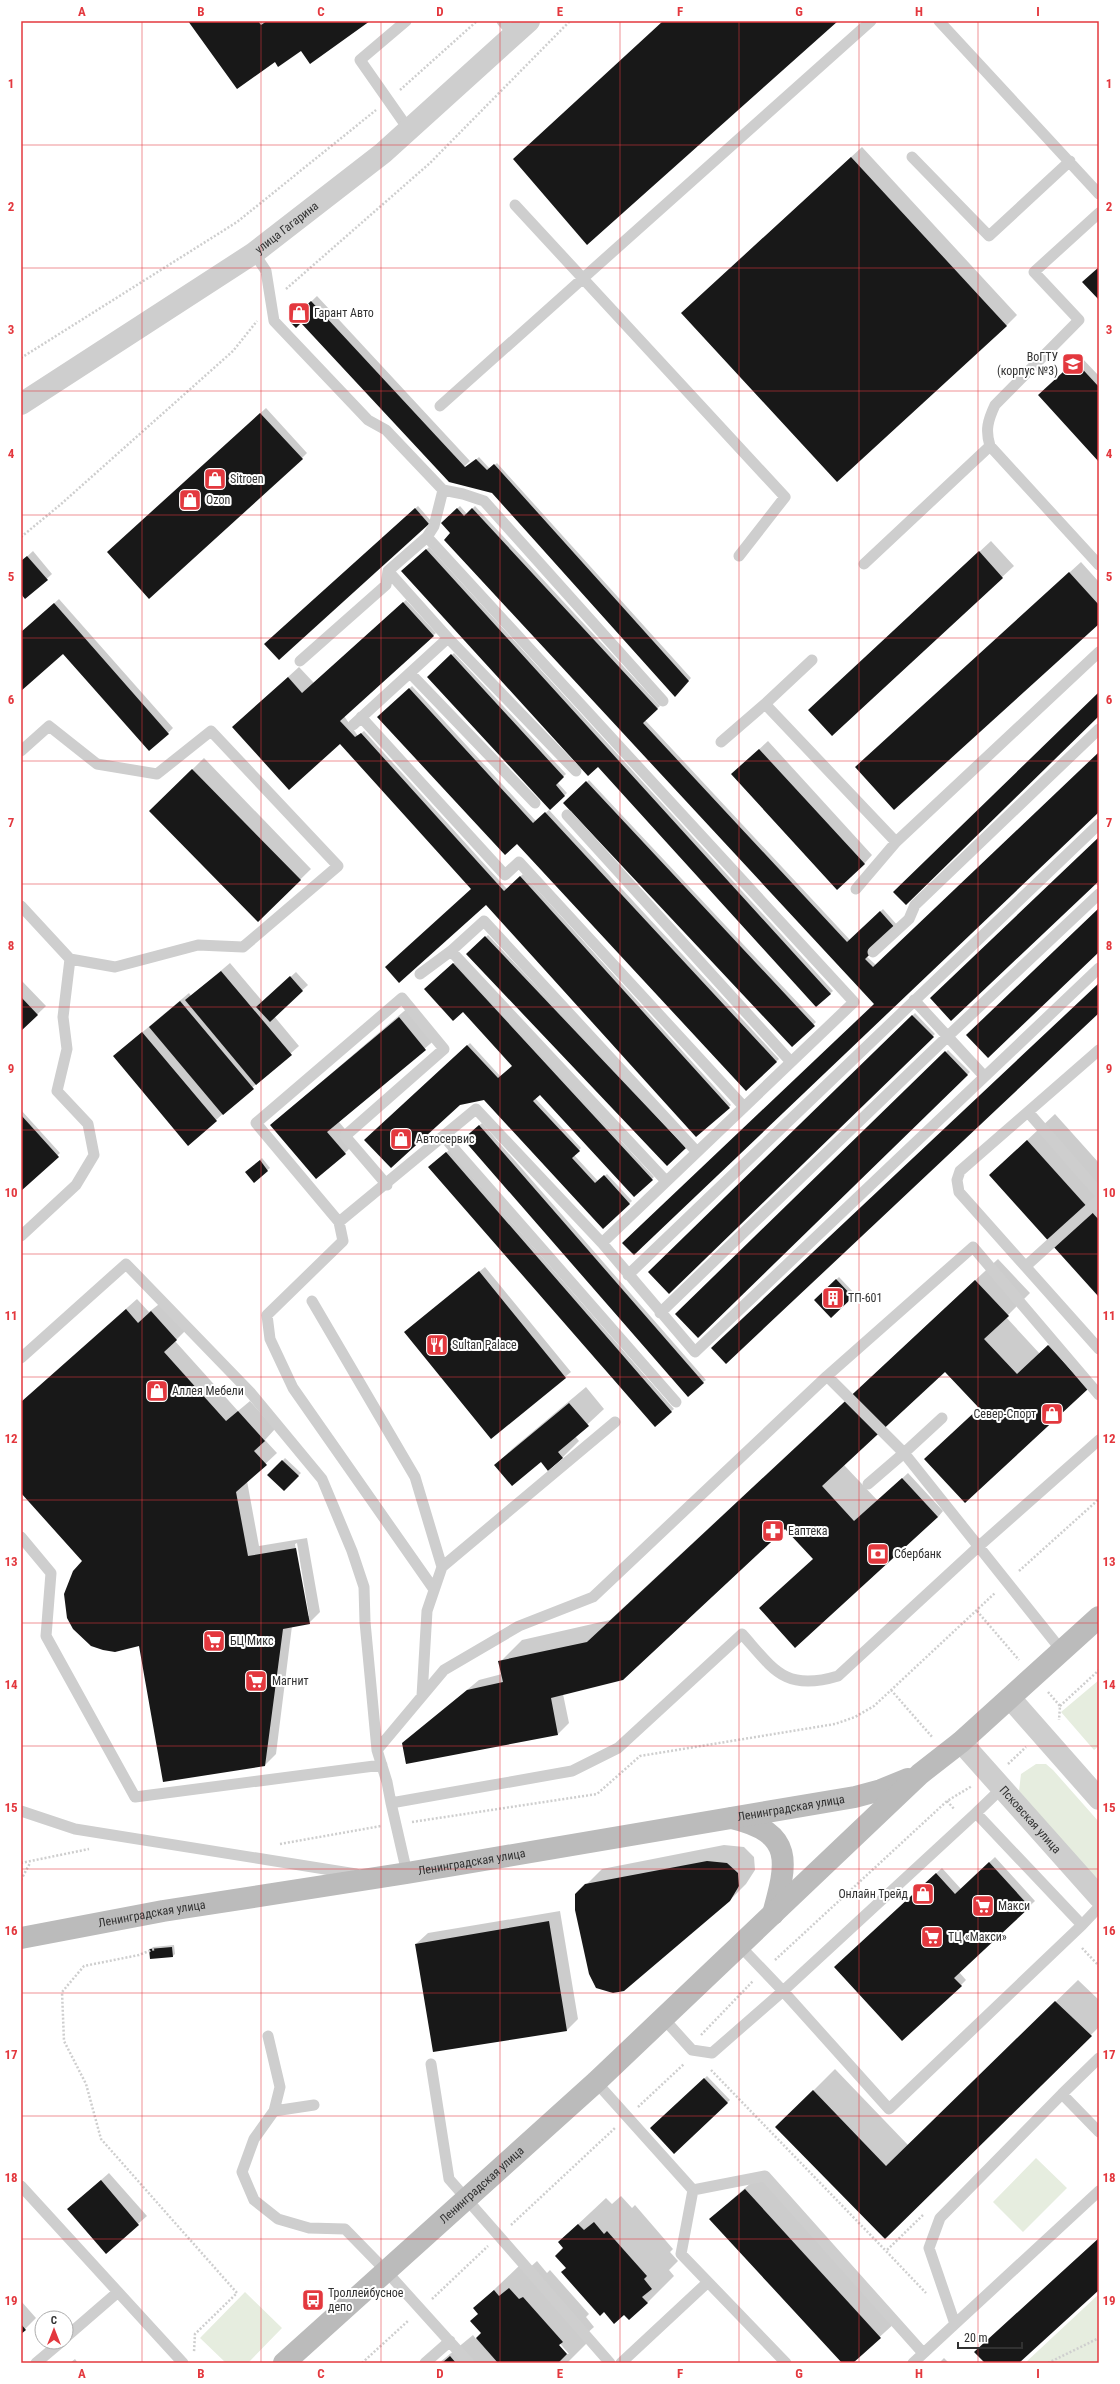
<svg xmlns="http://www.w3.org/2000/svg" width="1120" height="2384" viewBox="0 0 1120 2384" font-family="'Roboto Condensed',sans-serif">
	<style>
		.green { fill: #e6eddf }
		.shadow { fill: #0003; fill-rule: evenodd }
		.building { fill: #181818 }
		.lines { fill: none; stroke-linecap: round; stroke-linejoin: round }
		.path { stroke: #cecece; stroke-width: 2.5; stroke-dasharray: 2 2; stroke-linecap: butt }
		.service { stroke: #cecece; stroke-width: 11 }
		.minor { stroke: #cecece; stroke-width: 22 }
		.tertiary { stroke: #cecece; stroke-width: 22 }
		.secondary { stroke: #bbb; stroke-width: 22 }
		.grid { fill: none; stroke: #e3383e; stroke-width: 1; stroke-opacity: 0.55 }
		.labels { text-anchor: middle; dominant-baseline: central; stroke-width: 4; stroke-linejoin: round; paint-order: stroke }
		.street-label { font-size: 12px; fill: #313131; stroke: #fff }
		.poi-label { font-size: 12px; fill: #313131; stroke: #fff; text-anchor: start }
		.neatline { fill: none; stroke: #e3383e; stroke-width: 1.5 }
		.grid-label { font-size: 13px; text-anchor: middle; font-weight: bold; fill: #e3383e }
	</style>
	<rect width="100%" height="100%" fill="#fff"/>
	<path class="green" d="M1099,1680V1746L1094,1750L1061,1712Z
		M1036,1764H1046L1053,1770L1099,1822V1886L1019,1791L1021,1774Z
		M1036,2158L1067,2188L1023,2232L993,2202Z
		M245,2292L282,2328L248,2363H226L200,2338Z
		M1099,2294V2363H1025Z"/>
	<path class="shadow" d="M190,21H369L275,61Z
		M862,147L1017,315L1006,326L694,302Z
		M317,296L470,461L453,477L455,478L479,457L490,469L497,463L691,678L675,695L492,492L451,482L452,478L449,481L301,321L296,327L291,321Z
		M1081,357L1099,376V461L1045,390Z
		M266,408L307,453L302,458L114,547Z
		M418,506L431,521L279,659L266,644Z
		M460,506L467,514L475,506L660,706L645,720L850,940L883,909L898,926L866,956L876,965L1099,754V811L876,1004L442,523Z
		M991,541L1014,566L833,734L821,699Z
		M429,547L833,991L816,1006L598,766L403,572Z
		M33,551L52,574L26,598L21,592V562Z
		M1081,562L1099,582V623L868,756Z
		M59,599L173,728L168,733L63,652L21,690V633Z
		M406,600L436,633L344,716L358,736L364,731L507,889L523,874L731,1105L729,1107L472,889L340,743L245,716L299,667L314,683Z
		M454,653L566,774L557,782L567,793L549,810L779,1059L746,1090L517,842L379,717L412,686L536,821L550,809L428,677Z
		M768,741L872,855L864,864L741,766Z
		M204,758L311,869L258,921L150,811Z
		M589,780L816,1022L792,1046L564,803Z
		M488,935L687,1145L667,1165L467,954Z
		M456,961L654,1177L634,1196L540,1093L535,1098L581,1148L574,1155L598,1181L607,1174L632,1201L603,1228L484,1098L460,1104L365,1140L470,1043L501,1077L513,1065L463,1011L425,989Z
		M230,963L263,1002L296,972L308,985L274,1016L299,1046L216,1120L114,1056L189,993L191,996Z
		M21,980L46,1006L21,1030Z
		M410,1006L437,1038L339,1122L356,1142L345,1153L271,1125Z
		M915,1013L935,1034L669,1292L649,1272Z
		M948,1050L970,1072L698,1336L676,1314Z
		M21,1110L60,1153L21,1189Z
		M1055,1114L1099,1163L1098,1295L990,1175Z
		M482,1123L706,1380L703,1382L466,1137Z
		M449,1150L674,1409L655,1425L430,1167Z
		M262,1158L270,1168L254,1181L249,1170Z
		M998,1259L1030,1293L1006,1317L1040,1354L1054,1340L1093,1382L980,1408L945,1370L844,1465L878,1501L908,1473L943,1511L938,1517L814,1558L785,1527L563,1694L569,1723L558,1734L406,1763L403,1743L479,1680L502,1674L500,1662L522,1640L610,1620Z
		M485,1267L571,1372L491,1437L411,1327Z
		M839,1277L855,1294L831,1317L815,1300Z
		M137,1299L149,1312L163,1301L187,1329L175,1341L238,1411L250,1401L275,1429L265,1440L277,1453L247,1481L259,1546L307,1538L320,1612L309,1623L292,1626L276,1754L265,1765L140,1645L83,1561L21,1492V1402ZM297,1543L309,1616H307L295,1544Z
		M586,1387L604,1409L575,1436L579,1441L563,1457L548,1469L541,1461L496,1465L512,1449Z
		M285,1458L301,1473L284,1490L269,1475Z
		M724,1845L744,1847L754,1857L755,1870L746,1884L730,1900L576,1895L602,1869Z
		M995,1857L1035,1901L959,1972L966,1980L961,1985L841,1962L942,1868L961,1889Z
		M560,1911L578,2019L567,2030L434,2050L416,1944L428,1933Z
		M174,1945L175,1954L173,1956L151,1949L153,1947Z
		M1078,1980L1099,2000V2027L885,2237L799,2105L835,2069L908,2145Z
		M707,2076L730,2100L674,2152L652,2128Z
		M109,2173L147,2216L106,2252L68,2209Z
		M761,2174L896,2322L851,2363H843L710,2219Z
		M621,2196L632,2208L635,2205L673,2249L670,2252L678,2261L669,2270L674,2276L647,2303L567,2268L564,2248L559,2242L606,2198L612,2204Z
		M1099,2238V2288L1018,2363H986L992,2336Z
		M537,2261L547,2273L550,2270L589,2314L586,2317L594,2327L584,2336L589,2341L567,2363H439L473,2335L476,2339L482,2333L479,2314L475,2308L521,2264L527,2270ZM557,2340L569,2354H566L555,2342Z
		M21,2301L36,2318L21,2333Z
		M944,2358L949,2363H939Z
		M75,2359L78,2363H70Z"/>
	<path class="building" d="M188,21H258L261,25L267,21H370L310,64L301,51L278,67L275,62L237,89Z
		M663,21H838L587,245L513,159Z
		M851,157L1007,326L837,482L681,313Z
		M1099,267V300L1082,282Z
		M311,301L465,467L476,459L487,470L494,464L689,681L675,697L492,493L449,482L301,323L296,328L289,321Z
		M1075,361L1099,387V462L1038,395Z
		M260,413L303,459L149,599L107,552Z
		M415,508L429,524L279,660L264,644Z
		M457,508L464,516L472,508L658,709L643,723L847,942L880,911L896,929L865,959L873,967L1099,752V812L634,1255L622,1243L874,1004L444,540L450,533L441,523Z
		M426,549L831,994L816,1007L598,767L588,776L401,571Z
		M979,551L1003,578L832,736L808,710Z
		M27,556L48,580L25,599L21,594V561Z
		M1069,572L1099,605V624L894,810L855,767Z
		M403,602L434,636L340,721L355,737L361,733L504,891L520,876L730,1108L696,1137L486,905L399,983L385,967L471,889L340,744L289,790L232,727L288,677L302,693Z
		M54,603L169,734L149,751L63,654L21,691V632Z
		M451,654L564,777L556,785L565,796L550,810L427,677Z
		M409,688L533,823L545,812L777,1062L746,1091L517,844L505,855L377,717Z
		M1099,692V716L906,905L893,892Z
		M759,749L865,864L837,890L731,774Z
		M192,769L301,880L258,922L149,811Z
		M586,781L815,1026L792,1047L563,803Z
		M1099,837V881L951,1021L930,998Z
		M1099,908V952L988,1058L966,1035Z
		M485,936L686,1148L667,1166L466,954Z
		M453,963L653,1180L634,1197L540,1095L533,1101L580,1151L572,1158L595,1183L604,1175L630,1204L603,1229L484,1100L460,1105L391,1168L364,1140L467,1045L498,1078L512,1066L463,1012L453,1021L424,989Z
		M221,971L292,1055L256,1085L185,1000Z
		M290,976L303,991L270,1022L256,1007Z
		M1099,983V1013L726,1364L711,1348Z
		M21,997L38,1015L21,1031Z
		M180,1001L254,1089L223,1115L149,1027Z
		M912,1015L934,1037L669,1294L648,1272Z
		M399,1017L426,1050L327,1132L346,1154L316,1179L270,1125Z
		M142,1032L217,1121L188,1146L113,1056Z
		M945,1051L968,1075L698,1338L675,1314Z
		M21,1115L59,1157L21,1191Z
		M479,1125L704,1383L688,1397L463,1139Z
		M1027,1140L1099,1220L1098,1296L989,1175Z
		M446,1152L672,1412L655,1427L428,1167Z
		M260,1160L268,1171L254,1183L245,1172Z
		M479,1271L566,1378L491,1439L404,1332Z
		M836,1279L853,1297L831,1318L814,1300Z
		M975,1280L1009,1316L984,1339L1017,1374L1048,1345L1088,1389L965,1503L924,1459L979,1408L945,1372L822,1486L854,1521L902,1478L938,1517L795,1648L759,1608L813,1559L785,1529L623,1680L551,1698L558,1735L406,1764L402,1743L467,1690L503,1682L498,1661L587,1642Z
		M126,1309L138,1323L151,1311L177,1340L164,1352L226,1421L238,1411L265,1441L254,1451L267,1465L236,1492L248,1556L296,1548L310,1624L283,1629L265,1766L163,1782L139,1646L115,1652L103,1650L91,1646L73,1629L67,1618L64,1594L73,1571L82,1561L21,1493V1402Z
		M569,1403L589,1426L558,1452L563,1458L548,1471L541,1462L512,1486L494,1465Z
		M282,1460L299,1476L284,1491L267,1475Z
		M707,1861L727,1863L738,1873L739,1886L730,1901L624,1991L613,1993L596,1988L589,1974L575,1910V1894L585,1884Z
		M989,1862L1030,1907L954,1978L962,1986L902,2041L834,1967L936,1873L955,1894Z
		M549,1921L567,2031L433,2052L415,1944Z
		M172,1947L173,1957L150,1959L149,1949Z
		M1055,2001L1092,2036L885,2239L775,2127L813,2090L886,2166Z
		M704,2078L728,2103L674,2154L650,2128Z
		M101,2180L139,2225L106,2254L67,2209Z
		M745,2189L881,2338L853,2363H842L709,2219Z
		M594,2222L604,2234L607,2231L647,2276L644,2279L652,2289L642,2297L648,2303L629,2320L624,2315L614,2324L604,2312L600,2316L561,2272L566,2268L555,2256L563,2248L558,2242L578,2224L584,2230Z
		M1099,2238V2290L1019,2363H985L974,2352Z
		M509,2288L519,2299L523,2297L563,2342L559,2345L567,2354L558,2363H498L476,2338L481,2333L470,2321L478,2314L473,2308L494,2290L499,2296Z
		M21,2324L26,2330L21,2334Z
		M450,2356L456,2363H442Z"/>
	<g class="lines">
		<path class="path" d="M400,90L477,21
			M286,289L430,163L570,21
			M21,358L237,222L376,110
			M21,537L60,505L233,351L257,321
			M1019,1571L1099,1499
			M977,1611L1019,1660
			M891,1690L933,1738
			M1048,1692L1060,1706L1059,1720
			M1060,1706L1099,1670
			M1008,1764L1026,1747
			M947,1801L955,1810
			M412,1822L597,1794L640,1756L835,1724L855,1717L874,1706L995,1593
			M280,1844L381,1826
			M21,1863L89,1849
			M21,1880L30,1863
			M1082,1948L1099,1966
			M154,1949L139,1955L84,1966L62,1992L64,2041L86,2084L101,2139L237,2293L195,2334L194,2352
			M775,1960L947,1801L972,1786
			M701,2035L753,1981
			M711,2070L886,2251
			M638,2107L684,2064
			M923,2215L886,2251L926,2293
			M511,2225L615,2128
			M432,2299L488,2246
			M362,2363L409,2320
			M1048,2363L1099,2338"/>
		<path class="service" d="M406,21L360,60L409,130
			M502,21L514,35
			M939,21L1099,194
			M912,157L989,236L1070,161
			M515,205L785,497L739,556
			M1099,213L1034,272L1079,320L995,405C988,420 985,430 990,446L1099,565
			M254,253L266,271L274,321L368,420L386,430L443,490L434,526L427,537L388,571L386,585L300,661
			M440,406L871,21
			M443,490L463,494L484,501L663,701
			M427,537L854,1002L602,1243
			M864,564L990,446
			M388,571L448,638L576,771
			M812,660L765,704L896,842L1099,652
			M410,673L535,803
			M361,717L505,875L519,862L744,1107
			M353,725L448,638
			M721,742L765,704
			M21,751L49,726L97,764L157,774L211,731L338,866L243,947L198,945L115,967L70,959L21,906
			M567,815L791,1062
			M856,889L896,842
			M451,951L666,1181
			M873,952L909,919L915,905L1099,729
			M420,974L451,951L484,921L697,1152
			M914,1000L984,1076
			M1099,1050L960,1171L957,1180L959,1192L1099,1349
			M1028,1112L1099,1193
			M444,1137L676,1402
			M387,1185L345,1136L444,1049L402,998L256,1123L339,1222L343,1241L267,1315L270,1339L293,1388L433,1588
			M339,1222L476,1109L602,1243L695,1352L1099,968
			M21,1236L76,1185L94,1155L88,1124L57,1091L67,1049L63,1017L70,959
			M1026,1266L1099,1200
			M628,1275L1099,824
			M312,1301L415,1477L442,1567L427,1611L422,1696
			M660,1313L947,1037L1099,894
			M21,1358L126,1264L250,1392L322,1479L352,1551L364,1587L365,1622L377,1750L387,1782L391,1803
			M827,1376L973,1247L1099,1395
			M942,1418L904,1453L1062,1651
			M21,1537L51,1573L46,1636L135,1797L382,1765
			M442,1567L615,1422
			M377,1750L444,1670L519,1626L593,1597L827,1376L904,1453L868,1484
			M21,1811L75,1829L356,1874
			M976,1813L1002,1788
			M407,1873L391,1803L572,1771L618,1748L742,1634C774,1670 785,1692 838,1676L978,1547L1099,1440
			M740,1946L783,1991L976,1813L1082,1925L1099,1907
			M664,2019L692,2050L712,2053L783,1991L889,2109L1082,1925
			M268,2036L280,2087L274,2111L254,2139L242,2172L254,2200L278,2219L309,2228L345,2229L386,2271L469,2363
			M431,2064L449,2179L610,2363
			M596,2082L693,2190L681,2254L786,2363
			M1062,2094L1099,2058
			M274,2111L314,2105
			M21,2186L183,2363
			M693,2190L765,2176L923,2353
			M955,2324L1099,2191
			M66,2337L118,2292
			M36,2363L61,2342
			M425,2363L450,2341
			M621,2363L708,2282
			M913,2363L955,2324L929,2248L940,2218L1062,2094L1099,2132"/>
		<g class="minor">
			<path d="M1010,1698L1099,1799"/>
			<path id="s1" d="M961,1742L1099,1897"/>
		</g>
		<path class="tertiary" id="s2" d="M21,404L254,253L383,153L529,21"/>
		<g class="secondary">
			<path d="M732,1818C795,1833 787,1863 773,1914"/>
			<path id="s3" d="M21,1938L163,1911L407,1873L855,1797L881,1790L908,1779"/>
			<path id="s4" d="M284,2363L596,2082L920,1774L961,1742L1099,1617"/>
		</g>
	</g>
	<path class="grid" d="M142,21V2363M261,21V2363M381,21V2363M500,21V2363M620,21V2363M739,21V2363M859,21V2363M978,21V2363M21,145H1099M21,268H1099M21,391H1099M21,515H1099M21,638H1099M21,761H1099M21,884H1099M21,1007H1099M21,1130H1099M21,1254H1099M21,1377H1099M21,1500H1099M21,1623H1099M21,1746H1099M21,1869H1099M21,1993H1099M21,2116H1099M21,2239H1099"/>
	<defs>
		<g id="shop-square" transform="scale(1.15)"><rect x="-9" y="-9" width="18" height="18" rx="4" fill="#e3383e" stroke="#fff"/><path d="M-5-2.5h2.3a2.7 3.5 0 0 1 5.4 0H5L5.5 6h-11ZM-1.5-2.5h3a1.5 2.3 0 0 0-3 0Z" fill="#fff"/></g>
		<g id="university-square" transform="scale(1.15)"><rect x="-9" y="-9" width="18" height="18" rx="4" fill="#e3383e" stroke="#fff"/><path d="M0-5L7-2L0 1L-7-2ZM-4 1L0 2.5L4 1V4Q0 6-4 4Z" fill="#fff"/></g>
		<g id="building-square" transform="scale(1.15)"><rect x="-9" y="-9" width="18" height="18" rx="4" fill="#e3383e" stroke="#fff"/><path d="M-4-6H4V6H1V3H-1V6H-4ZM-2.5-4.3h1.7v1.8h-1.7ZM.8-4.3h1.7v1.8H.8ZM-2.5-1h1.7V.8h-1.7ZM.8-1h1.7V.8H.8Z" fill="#fff"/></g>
		<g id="restaurant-square" transform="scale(1.15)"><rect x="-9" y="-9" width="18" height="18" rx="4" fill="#e3383e" stroke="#fff"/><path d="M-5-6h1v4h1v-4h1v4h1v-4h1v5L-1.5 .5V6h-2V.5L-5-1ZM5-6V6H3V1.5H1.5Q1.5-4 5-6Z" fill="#fff"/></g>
		<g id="pharmacy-square" transform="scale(1.15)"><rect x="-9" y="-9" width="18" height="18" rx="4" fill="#e3383e" stroke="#fff"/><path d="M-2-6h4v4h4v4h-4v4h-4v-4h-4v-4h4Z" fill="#fff"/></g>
		<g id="bank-square" transform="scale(1.15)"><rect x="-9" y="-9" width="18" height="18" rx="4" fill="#e3383e" stroke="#fff"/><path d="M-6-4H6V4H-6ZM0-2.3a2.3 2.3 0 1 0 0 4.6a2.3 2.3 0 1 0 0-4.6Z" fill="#fff"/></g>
		<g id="supermarket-square" transform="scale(1.15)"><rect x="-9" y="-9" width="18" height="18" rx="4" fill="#e3383e" stroke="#fff"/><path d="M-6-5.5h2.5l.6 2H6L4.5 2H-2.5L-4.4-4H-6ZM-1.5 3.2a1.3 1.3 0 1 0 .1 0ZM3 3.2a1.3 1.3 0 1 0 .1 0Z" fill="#fff"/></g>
		<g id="bus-square" transform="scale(1.15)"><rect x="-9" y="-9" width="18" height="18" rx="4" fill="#e3383e" stroke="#fff"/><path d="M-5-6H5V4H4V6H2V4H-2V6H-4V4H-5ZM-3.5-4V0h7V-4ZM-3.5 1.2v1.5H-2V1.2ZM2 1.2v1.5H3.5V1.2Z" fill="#fff"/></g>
	</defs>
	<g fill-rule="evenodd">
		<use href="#shop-square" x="299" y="313"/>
		<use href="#university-square" x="1073" y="364"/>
		<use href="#shop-square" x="215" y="479"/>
		<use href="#shop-square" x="190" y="500"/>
		<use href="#shop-square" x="401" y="1139"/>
		<use href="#building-square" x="833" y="1298"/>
		<use href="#restaurant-square" x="437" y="1345"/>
		<use href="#shop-square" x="157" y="1391"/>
		<use href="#shop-square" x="1052" y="1414"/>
		<use href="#pharmacy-square" x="773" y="1531"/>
		<use href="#bank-square" x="878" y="1554"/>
		<use href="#supermarket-square" x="214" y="1641"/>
		<use href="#supermarket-square" x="256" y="1681"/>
		<use href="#shop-square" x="923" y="1894"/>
		<use href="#supermarket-square" x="983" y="1906"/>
		<use href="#supermarket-square" x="932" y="1937"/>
		<use href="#bus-square" x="313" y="2300"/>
	</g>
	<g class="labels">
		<g class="street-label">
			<text stroke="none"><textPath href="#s2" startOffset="319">улица Гагарина</textPath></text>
			<text stroke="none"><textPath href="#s3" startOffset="781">Ленинградская улица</textPath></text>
			<text stroke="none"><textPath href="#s1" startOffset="104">Псковская улица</textPath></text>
			<text stroke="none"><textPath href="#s3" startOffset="457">Ленинградская улица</textPath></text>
			<text stroke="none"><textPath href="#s3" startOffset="133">Ленинградская улица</textPath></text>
			<text stroke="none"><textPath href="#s4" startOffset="266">Ленинградская улица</textPath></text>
		</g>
		<g class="poi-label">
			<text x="314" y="313">Гарант Авто</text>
			<text x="1058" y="357" text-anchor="end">ВоГТУ<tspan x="1058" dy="14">(корпус №3)</tspan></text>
			<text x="230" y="479">Sitroen</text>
			<text x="206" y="500">Ozon</text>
			<text x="416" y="1139">Автосервис</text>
			<text x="848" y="1298">ТП-601</text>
			<text x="452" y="1345">Sultan Palace</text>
			<text x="172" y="1391">Аллея Мебели</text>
			<text x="1036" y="1414" text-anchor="end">Север-Спорт</text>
			<text x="788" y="1531">Еаптека</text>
			<text x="894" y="1554">Сбербанк</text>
			<text x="230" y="1641">БЦ Микс</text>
			<text x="272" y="1681">Магнит</text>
			<text x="908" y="1894" text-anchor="end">Онлайн Трейд</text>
			<text x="998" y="1906">Макси</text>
			<text x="948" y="1937">ТЦ «Макси»</text>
			<text x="328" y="2293">Троллейбусное<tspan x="328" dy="14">депо</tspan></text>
		</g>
	</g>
	<rect width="1120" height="2384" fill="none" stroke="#ffffff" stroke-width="44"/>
	<g transform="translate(54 2330)"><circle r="19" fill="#ffffff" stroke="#adadad"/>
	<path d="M0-3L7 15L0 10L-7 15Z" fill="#e3383e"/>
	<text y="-6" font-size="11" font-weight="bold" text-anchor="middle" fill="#313131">С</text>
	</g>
	<path d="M958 2342v6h64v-6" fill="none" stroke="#313131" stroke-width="2"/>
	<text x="964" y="2342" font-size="12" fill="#313131" stroke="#ffffff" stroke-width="3" paint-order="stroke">20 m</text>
	<rect x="22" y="22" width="1076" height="2340" class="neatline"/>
	<g class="grid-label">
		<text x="82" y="16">A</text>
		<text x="201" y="16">B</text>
		<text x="321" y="16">C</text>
		<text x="440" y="16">D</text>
		<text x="560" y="16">E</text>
		<text x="680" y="16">F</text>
		<text x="799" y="16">G</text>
		<text x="919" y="16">H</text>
		<text x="1038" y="16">I</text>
		<text x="11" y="88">1</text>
		<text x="1109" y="88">1</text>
		<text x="11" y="211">2</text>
		<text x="1109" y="211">2</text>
		<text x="11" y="334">3</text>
		<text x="1109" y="334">3</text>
		<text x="11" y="458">4</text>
		<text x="1109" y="458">4</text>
		<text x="11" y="581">5</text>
		<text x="1109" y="581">5</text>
		<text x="11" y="704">6</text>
		<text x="1109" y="704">6</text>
		<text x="11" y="827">7</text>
		<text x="1109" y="827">7</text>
		<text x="11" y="950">8</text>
		<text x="1109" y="950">8</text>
		<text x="11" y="1073">9</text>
		<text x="1109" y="1073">9</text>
		<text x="11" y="1197">10</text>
		<text x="1109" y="1197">10</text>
		<text x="11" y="1320">11</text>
		<text x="1109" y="1320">11</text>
		<text x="11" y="1443">12</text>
		<text x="1109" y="1443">12</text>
		<text x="11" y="1566">13</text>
		<text x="1109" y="1566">13</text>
		<text x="11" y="1689">14</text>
		<text x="1109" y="1689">14</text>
		<text x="11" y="1812">15</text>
		<text x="1109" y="1812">15</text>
		<text x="11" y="1935">16</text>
		<text x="1109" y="1935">16</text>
		<text x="11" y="2059">17</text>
		<text x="1109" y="2059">17</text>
		<text x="11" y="2182">18</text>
		<text x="1109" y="2182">18</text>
		<text x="11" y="2305">19</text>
		<text x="1109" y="2305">19</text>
		<text x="82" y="2378">A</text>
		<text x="201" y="2378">B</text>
		<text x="321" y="2378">C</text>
		<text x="440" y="2378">D</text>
		<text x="560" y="2378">E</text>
		<text x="680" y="2378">F</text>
		<text x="799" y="2378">G</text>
		<text x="919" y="2378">H</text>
		<text x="1038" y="2378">I</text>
	</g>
</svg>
